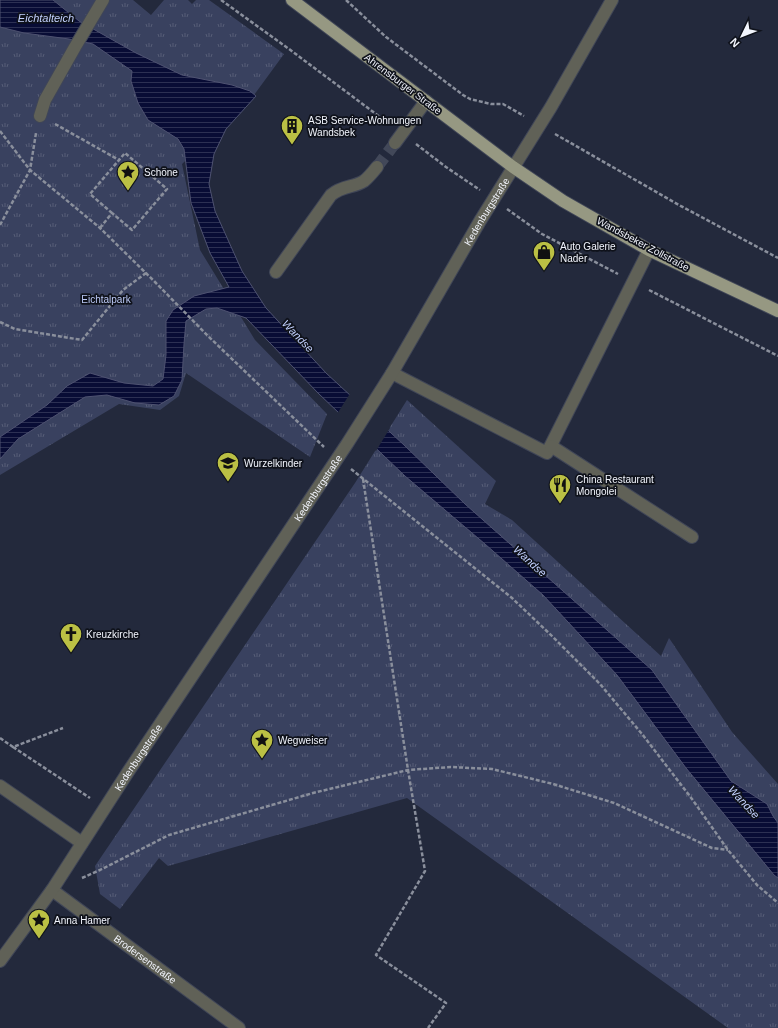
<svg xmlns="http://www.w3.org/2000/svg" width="778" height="1028" viewBox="0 0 778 1028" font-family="Arial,sans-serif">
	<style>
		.park { fill: url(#park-tufts) }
		.water { fill: url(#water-rules); stroke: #4e5271 }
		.pier { fill: #23293c }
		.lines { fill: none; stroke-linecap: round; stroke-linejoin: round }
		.minor-tunnel { stroke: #424859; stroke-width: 12; stroke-dasharray: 12 6; stroke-linecap: butt }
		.minor-casing { stroke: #404657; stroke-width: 14 }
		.major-casing { stroke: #404657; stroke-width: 14 }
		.path { stroke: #8a8f9c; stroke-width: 2.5; stroke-dasharray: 4 2; stroke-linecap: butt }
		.minor { stroke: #606157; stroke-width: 12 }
		.major { stroke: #969882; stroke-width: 12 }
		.labels { text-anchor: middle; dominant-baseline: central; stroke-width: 3.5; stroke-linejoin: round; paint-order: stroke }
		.street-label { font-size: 10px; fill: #f2f5fd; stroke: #0f121b }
		.poi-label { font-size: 10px; fill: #f2f5fd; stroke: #0f121b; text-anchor: start }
		.park-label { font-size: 10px; fill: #bcc9f6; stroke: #0f121b }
		.water-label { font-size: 11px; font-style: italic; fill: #c2d0fd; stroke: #0f121b }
	</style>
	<defs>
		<pattern id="park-tufts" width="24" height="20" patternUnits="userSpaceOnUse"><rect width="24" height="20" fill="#39415f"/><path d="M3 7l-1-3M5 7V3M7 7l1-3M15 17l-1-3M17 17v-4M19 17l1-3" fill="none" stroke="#565d77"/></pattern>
		<pattern id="water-rules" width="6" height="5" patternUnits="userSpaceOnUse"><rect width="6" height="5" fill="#080c35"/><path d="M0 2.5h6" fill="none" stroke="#2c3053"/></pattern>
	</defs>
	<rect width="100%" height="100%" fill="#23293c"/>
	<path class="park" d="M53,0H133L151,15L164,0H188L192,4L196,0H209L284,54L254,95L182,164L200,250L255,340L327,414L310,457L186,373L179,396L160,410L119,404L0,475V27L24,33L79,21Z
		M407,400L496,481L485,504L512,520L661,656L669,638L732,732L778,784V1028H728L407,798L168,866L159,858L120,909L100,894L95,866L355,483Z"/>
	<path class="water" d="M0,0H53L79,21L136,53L182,75L232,85L250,91L256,96L226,129L214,154L209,184L215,211L242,271L266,308L326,373L404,445L465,504L652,670L731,781L767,804L773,816L778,823V878L774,875L686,768L617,675L543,595L485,544L405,476L318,393L246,318L217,308L206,309L186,321L184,344L182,380L174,396L159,405L135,403L107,395L85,397L18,439L0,459V437L47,405L67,386L90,373L124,383L153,386L163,379L166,355V321L173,310L194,296L229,287L210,253L191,203L184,149L178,139L148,120L138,103L131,81L132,71L93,44L69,39L24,33L0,27Z"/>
	<path class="pier" d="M351,392L390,428L376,451L337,414Z"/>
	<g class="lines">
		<path class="minor-tunnel" d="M377,167L395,143"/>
		<g class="minor-casing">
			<g id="minor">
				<path d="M40,116L45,100L75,47L103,0"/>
				<path d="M395,143L426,101"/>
				<path d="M276,272L331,195C343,185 353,188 364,181C369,177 373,172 377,167"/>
				<path d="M392,373L547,453L649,250"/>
				<path d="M551,446L692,537"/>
				<path d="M0,786L82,843"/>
				<path id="s1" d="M52,890L239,1028"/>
				<path id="s2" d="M0,961L52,890L128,772L347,444L392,373L480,221L551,107L612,0"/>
			</g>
		</g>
		<g class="major-casing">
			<path id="major" d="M292,0L513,167L563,201L649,250L778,311"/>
		</g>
		<path class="path" d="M221,0L289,49L388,123
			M346,0L386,37L463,95L470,99L491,104H503L524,116
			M55,124L119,160
			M0,131L30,170L100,228L155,282L208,336L324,447
			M555,134L679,205L778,258
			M416,144L446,167L480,190
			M507,209L542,234L618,274
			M0,225L30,170L36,133
			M100,228L112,213L132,230L167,189L125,153L90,194L112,213
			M649,290L778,356
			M0,322L15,329L82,340L123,290L146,273
			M351,469L512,598L553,637L600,684L642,734L692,799L728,850L757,885L778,903
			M363,479L408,770L425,871L376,955L446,1003L428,1028
			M0,738L13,747L63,728
			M13,747L90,798
			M82,878L100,870L169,835L313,793L408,770L451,767L492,769L553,784L614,803L712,848L728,850"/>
		<use href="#minor" class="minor"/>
		<use href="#major" class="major"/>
	</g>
	<defs>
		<g id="building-pin" transform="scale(1.15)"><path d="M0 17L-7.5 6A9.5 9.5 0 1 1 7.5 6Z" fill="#bbc044" stroke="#0f121b"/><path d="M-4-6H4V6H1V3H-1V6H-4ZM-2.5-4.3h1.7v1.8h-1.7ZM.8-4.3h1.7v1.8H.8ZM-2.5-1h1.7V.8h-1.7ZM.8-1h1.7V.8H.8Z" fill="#111"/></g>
		<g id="sight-pin" transform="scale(1.15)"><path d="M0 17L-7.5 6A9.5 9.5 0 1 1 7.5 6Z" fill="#bbc044" stroke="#0f121b"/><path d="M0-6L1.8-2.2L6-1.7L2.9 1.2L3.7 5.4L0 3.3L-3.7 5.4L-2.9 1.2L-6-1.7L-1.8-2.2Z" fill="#111"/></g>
		<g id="shop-pin" transform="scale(1.15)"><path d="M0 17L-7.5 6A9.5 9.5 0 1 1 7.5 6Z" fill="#bbc044" stroke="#0f121b"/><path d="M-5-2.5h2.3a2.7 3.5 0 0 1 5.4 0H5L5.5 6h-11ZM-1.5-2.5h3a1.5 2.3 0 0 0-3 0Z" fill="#111"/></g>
		<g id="school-pin" transform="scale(1.15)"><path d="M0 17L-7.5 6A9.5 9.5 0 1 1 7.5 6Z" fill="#bbc044" stroke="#0f121b"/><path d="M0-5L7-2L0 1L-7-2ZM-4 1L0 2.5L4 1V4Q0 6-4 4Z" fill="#111"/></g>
		<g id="restaurant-pin" transform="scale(1.15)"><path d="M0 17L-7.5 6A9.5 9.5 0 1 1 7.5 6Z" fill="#bbc044" stroke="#0f121b"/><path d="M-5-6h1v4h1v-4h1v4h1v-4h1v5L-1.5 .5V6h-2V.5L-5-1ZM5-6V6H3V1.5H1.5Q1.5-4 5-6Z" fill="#111"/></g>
		<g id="church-pin" transform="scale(1.15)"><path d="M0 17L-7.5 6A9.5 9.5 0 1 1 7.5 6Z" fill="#bbc044" stroke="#0f121b"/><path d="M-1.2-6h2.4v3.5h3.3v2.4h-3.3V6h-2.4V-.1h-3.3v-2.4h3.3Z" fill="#111"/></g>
	</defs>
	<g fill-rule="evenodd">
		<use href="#building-pin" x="292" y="126"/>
		<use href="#sight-pin" x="128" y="172"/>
		<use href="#shop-pin" x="544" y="252"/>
		<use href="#school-pin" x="228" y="463"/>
		<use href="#restaurant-pin" x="560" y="485"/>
		<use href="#church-pin" x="71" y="634"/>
		<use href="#sight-pin" x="262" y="740"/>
		<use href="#sight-pin" x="39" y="920"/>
	</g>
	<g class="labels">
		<g class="street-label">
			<text transform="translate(403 84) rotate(37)">Ahrensburger Straße</text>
			<text stroke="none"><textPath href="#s2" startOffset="894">Kedenburgstraße</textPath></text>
			<text transform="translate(643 244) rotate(28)">Wandsbeker Zollstraße</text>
			<text stroke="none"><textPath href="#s2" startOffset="570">Kedenburgstraße</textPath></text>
			<text stroke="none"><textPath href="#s2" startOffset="246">Kedenburgstraße</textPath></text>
			<text stroke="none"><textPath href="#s1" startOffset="116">Brodersenstraße</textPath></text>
		</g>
		<g class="poi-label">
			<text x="308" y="120">ASB Service-Wohnungen<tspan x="308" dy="12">Wandsbek</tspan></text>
			<text x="144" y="172">Schöne</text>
			<text x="560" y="246">Auto Galerie<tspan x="560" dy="12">Nader</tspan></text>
			<text x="244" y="463">Wurzelkinder</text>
			<text x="576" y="479">China Restaurant<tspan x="576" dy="12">Mongolei</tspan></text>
			<text x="86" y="634">Kreuzkirche</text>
			<text x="278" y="740">Wegweiser</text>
			<text x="54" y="920">Anna Hamer</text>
		</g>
		<g class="park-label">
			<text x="106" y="299">Eichtalpark</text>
		</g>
		<g class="water-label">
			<text x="46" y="18">Eichtalteich</text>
			<text transform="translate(298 336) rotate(46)">Wandse</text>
			<text transform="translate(530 561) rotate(42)">Wandse</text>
			<text transform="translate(744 802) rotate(47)">Wandse</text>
		</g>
	</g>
	<g transform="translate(742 36) rotate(227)" stroke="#0f121b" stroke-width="3" paint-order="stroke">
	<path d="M0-3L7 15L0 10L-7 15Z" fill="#f2f5fd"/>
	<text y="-6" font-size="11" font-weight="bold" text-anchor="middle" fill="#f2f5fd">N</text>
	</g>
</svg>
